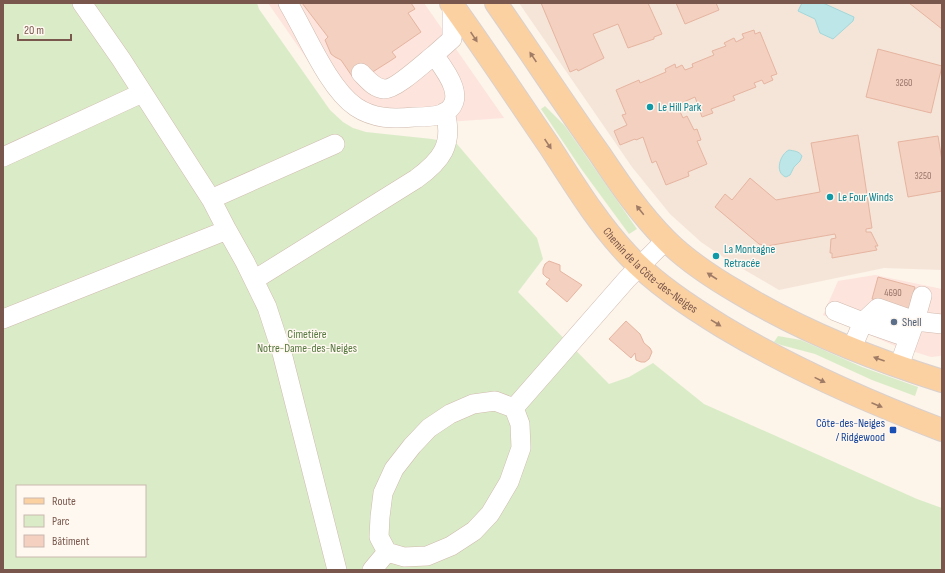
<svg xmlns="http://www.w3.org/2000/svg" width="945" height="573" viewBox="0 0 945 573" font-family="'Sofia Sans Condensed',sans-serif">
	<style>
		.residential { fill: #f5e5d8 }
		.commercial { fill: #fde4dd }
		.green { fill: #daecc7; fill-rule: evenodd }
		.water { fill: #bde6e8; stroke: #a3d7da }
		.building { fill: #f3d0c0; stroke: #e6b4a0 }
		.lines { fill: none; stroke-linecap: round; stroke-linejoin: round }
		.minor-casing { stroke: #d0baae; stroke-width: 20 }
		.major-casing { stroke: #d9d0cd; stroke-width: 24 }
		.minor { stroke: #fff; stroke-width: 19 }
		.major { stroke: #fcd1a2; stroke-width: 22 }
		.oneway { fill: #a07c66 }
		.culture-dot { fill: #0f9aa8; stroke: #fff8f1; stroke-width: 1.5 }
		.service-dot { fill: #5c6f8a; stroke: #fff8f1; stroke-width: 1.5 }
		.transit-dot { fill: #1a4fb4; stroke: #fff8f1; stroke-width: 1.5 }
		.labels { text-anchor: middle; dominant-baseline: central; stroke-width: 3; stroke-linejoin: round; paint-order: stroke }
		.number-label { font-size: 10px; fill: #987569 }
		.culture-label { font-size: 12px; fill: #0d838f; stroke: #fff8f1; text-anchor: start }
		.street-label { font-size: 12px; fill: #79574c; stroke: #fff8f1 }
		.service-label { font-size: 12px; fill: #4e5e75; stroke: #fff8f1; text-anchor: start }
		.park-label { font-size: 12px; fill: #577940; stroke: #fff8f1 }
		.transit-label { font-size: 12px; fill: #164399; stroke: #fff8f1; text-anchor: end }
	</style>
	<rect width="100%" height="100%" fill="#fdf4ea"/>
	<path class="residential" d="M519,3H942V270L884,268L779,290L726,259L701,242L670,214L632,167Z"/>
	<path class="commercial" d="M268,3H424L504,118L404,125L334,98Z
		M875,275L942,289V354L940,356L931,357L893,345L823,315L838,281Z"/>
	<path class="green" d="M3,3H257L259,9L330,110L343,122L353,128L366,132L432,139L457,144L537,238L543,259L518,292L609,384L629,377L653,363L704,404L917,499L942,508V570H3ZM17,486H145V556H17Z
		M545,106L565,126L637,229L629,234L582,170L541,109Z
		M778,336L801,340L862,367L918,387L915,396L872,380L815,354L781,345L774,342Z"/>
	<path class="water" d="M802,3H823L854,17L853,21L833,39L820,33L815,19L798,11Z
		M789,150C794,151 799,151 802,156L800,161L794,167L790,175L786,177C774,173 780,154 789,150Z"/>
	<path class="building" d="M302,3H411L415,9L408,13L421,32L392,52L396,57L390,61L371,73L354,79L341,60L335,57L331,54L325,40L328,37Z
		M541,3H648L662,34L654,37V39L628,48L618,24L593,34L604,58L578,71L577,69L570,72Z
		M676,3H716L719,10L685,24Z
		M909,3H942V29Z
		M754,30L755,34L760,32L777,74L771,76L773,80L764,84L762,80L754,83L756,87L733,96L735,100L711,109L713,113L702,117L695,97L677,105L683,118L687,116L694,130L697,129L701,140L697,141L707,164L688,172L689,176L666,185L656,161L652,163L643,137L636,140L635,139L620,145L614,131L627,125L622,115L626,114L616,90L639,80L640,83L666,72L665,69L675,64L676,68L682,65L685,70L693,67L692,64L714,55L712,51L726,46L724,43L734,38L736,42L744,38L742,34Z
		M878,49L942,66L931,113L866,97Z
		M858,135L872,228L866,229V232H871L878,246H875L877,250L832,258V253H830L831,239L836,238L835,234L767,246L759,244L715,207L725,194L732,200L750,178L776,200L820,192L811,143Z
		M938,136L942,161V191L908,197L898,142Z
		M549,261L560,265V271L582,285L567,302L546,284L550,279L546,277L543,274V269L545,264Z
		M878,277L915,287L909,309L872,299Z
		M626,321L640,334L644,343L650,348L652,352L649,359L645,362H641L636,360L635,353L631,358L609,339Z"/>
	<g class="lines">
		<g class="minor-casing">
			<path id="minor" d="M82,3L121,59L211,199L227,230
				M288,3C306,33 328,88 356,107C374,119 393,119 414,117C423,117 434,117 442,114C470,101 445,70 434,55L452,39V5L455,3
				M361,73C368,80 374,88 384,89C395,90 424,63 434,55
				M3,157L142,93
				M211,199L335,144
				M254,280L416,179C441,161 454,145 445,112
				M922,296L915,321L942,324
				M835,311L863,322L878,308L915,321L909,338
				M3,319L227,230L245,262L267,307L282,353L337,570
				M852,348L863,322L909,338L899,366
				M495,401L514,408L520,424L521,448L509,482L490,514L474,531L451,546L427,556L404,557L387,552L379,537L380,517L383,493L394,469L412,446L429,428L450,414L473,404Z
				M514,408L627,279L666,240
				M372,570L387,552"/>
		</g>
		<g class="major-casing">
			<g id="major">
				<path id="s1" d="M451,3C485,50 517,99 550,147C574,184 597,222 627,254C654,283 689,306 723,327C793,369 866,401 942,430"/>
				<path d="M496,3C531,53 564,104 599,153C619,183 640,214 666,240C687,261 713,278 739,293C802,331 872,359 942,381"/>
			</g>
		</g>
		<use href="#minor" class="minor"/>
		<use href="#major" class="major"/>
	</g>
	<defs><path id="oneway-solid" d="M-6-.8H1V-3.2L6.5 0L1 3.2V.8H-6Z"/></defs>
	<g class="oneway">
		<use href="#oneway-solid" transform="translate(474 37) rotate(56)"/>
		<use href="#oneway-solid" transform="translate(533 57) rotate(-124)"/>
		<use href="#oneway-solid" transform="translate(548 144) rotate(56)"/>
		<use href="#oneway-solid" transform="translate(640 210) rotate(-129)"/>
		<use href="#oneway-solid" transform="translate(712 276) rotate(-147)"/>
		<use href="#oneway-solid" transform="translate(716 323) rotate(32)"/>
		<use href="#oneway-solid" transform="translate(879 359) rotate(-160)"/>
		<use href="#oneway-solid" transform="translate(820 380) rotate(26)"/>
		<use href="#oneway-solid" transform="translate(877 405) rotate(23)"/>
	</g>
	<g class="culture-dot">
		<circle cx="650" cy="107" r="4"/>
		<circle cx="830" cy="197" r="4"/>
		<circle cx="716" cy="256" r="4"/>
	</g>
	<circle class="service-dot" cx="894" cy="322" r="4"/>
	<rect class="transit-dot" x="889" y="426" width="8" height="8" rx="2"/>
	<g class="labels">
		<g class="number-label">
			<text x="904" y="83">3260</text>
			<text x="923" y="176">3250</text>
			<text x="893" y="293">4690</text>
		</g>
		<g class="culture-label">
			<text x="658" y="107">Le Hill Park</text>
			<text x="838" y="197">Le Four Winds</text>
			<text x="724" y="249">La Montagne<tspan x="724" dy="14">Retracée</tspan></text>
		</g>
		<g class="street-label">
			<text stroke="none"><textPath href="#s1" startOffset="335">Chemin de la Côte-des-Neiges</textPath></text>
		</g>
		<g class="service-label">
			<text x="902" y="322">Shell</text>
		</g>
		<g class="park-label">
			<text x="307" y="334">Cimetière<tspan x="307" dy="14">Notre-Dame-des-Neiges</tspan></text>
		</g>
		<g class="transit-label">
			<text x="885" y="423">Côte-des-Neiges<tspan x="885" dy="14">/ Ridgewood</tspan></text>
		</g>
	</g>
	<rect width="945" height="573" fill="none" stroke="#79574c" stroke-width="8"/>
	<rect x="16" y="485" width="130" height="72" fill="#fff8f1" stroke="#c9b8af"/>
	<rect x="24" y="498" width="20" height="6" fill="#fcd1a2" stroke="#c9b8af"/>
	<text x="52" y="505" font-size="12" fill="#79574c">Route</text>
	<rect x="24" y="515" width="20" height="12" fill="#daecc7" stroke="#c9b8af"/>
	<text x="52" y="525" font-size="12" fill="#79574c">Parc</text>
	<rect x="24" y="535" width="20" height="12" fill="#f3d0c0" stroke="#c9b8af"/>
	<text x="52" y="545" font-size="12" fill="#79574c">Bâtiment</text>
	<path d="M18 34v6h53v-6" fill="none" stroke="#79574c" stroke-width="2"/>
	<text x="24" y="34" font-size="12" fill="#79574c" stroke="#fff8f1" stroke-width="3" paint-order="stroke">20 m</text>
</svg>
